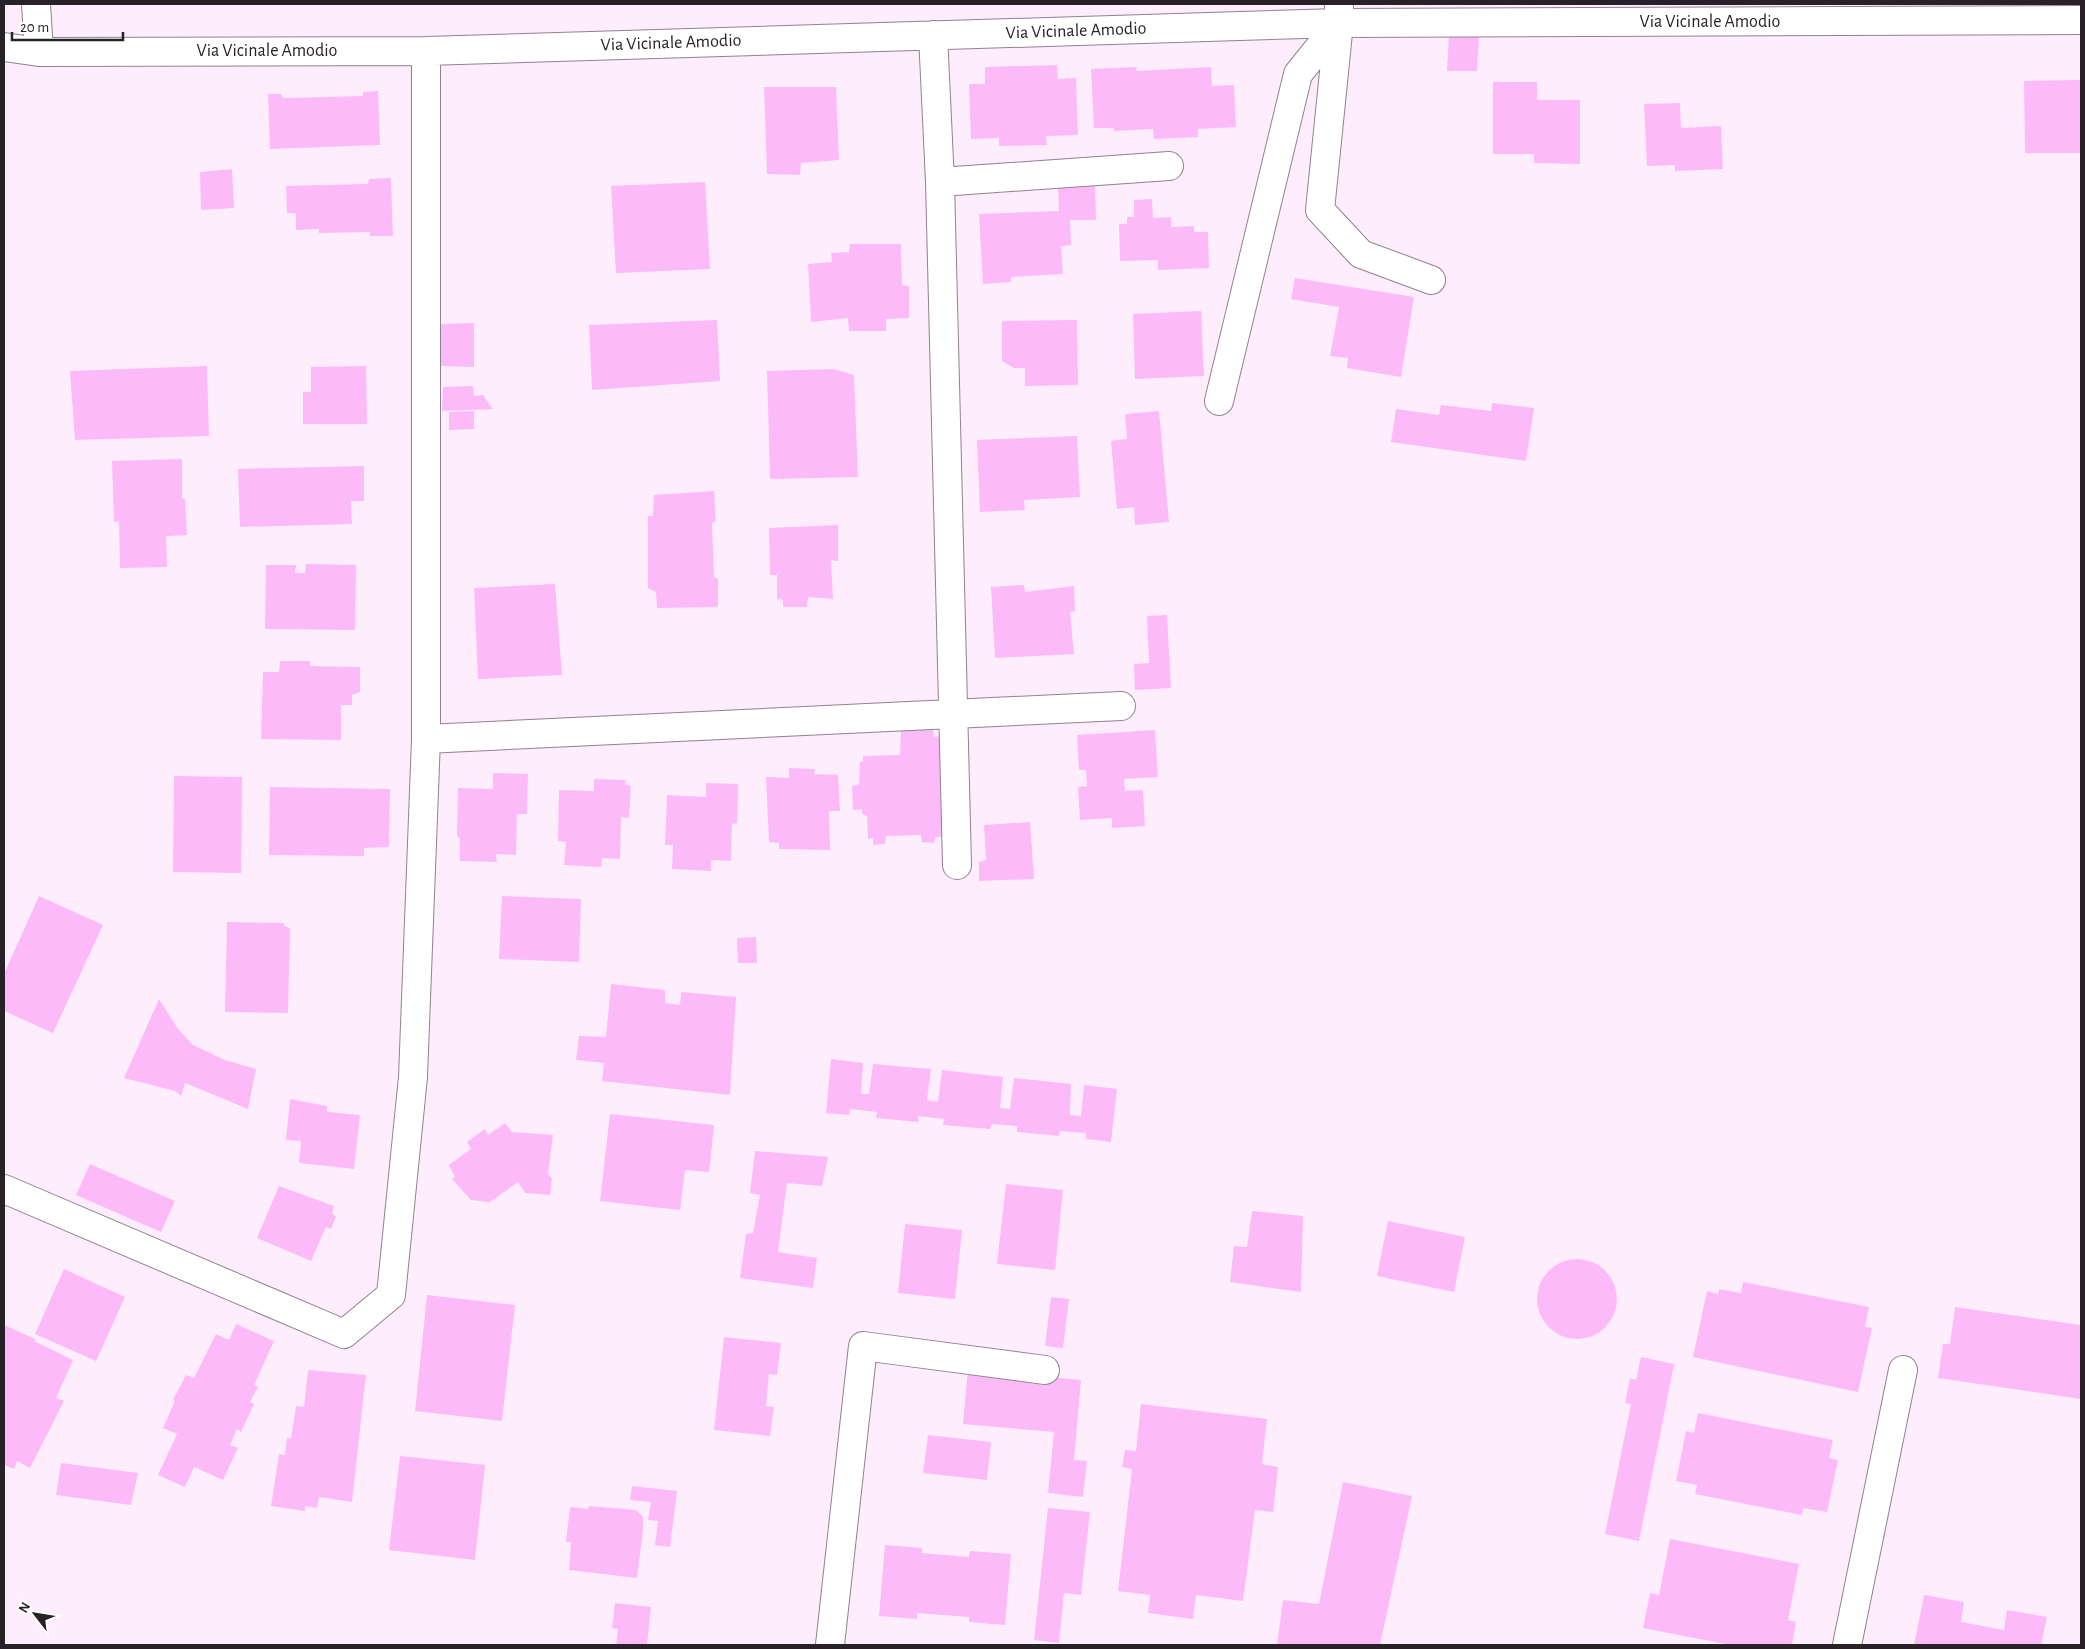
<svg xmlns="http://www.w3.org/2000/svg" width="2085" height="1649" viewBox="0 0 2085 1649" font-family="'Alegreya Sans',sans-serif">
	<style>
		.building { fill: #fcbaf9 }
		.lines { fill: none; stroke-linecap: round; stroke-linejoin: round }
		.minor-casing { stroke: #90828f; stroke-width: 30 }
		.minor { stroke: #fff; stroke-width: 28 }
		.labels { text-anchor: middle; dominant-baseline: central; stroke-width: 4.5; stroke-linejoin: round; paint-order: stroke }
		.street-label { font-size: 18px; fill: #282228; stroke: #fff }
	</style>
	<rect width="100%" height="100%" fill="#feeefd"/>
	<path class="building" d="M1449,35L1479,37L1477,71H1447Z
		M1057,65L1058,79L1076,78L1078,135L1046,136L1047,145L999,146V138L971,139L969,84H985V67Z
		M1137,67L1136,71L1211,67L1212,86L1234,85L1236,127L1198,129V137L1154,139L1153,129L1114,131V128H1094L1091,69Z
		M2081,80V153H2025L2024,81Z
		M1493,82H1537V100H1580V164L1534,163V154H1493Z
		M764,87H836L839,160L801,163L800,175L767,174Z
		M378,91L380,145L270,149L268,94H281L283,98L363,96V92Z
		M1680,103L1681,128L1721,126L1723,169L1675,171V165L1647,166L1644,104Z
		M232,169L234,208L201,210L200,172Z
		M391,178L393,236H370V232L319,233V229L296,230V213H287L286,186L368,184L369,179Z
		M705,182L710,269L616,273L611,186Z
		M1095,186L1096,220H1070L1071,245L1061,246L1063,274L1011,277V282L983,284L979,214L1059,211L1058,187Z
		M1152,199L1153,218L1171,217V227L1194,226V232H1208L1209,268L1158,270V260L1120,261L1119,224H1127V217H1134V200Z
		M850,244H901L902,285L909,286V318L886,319V331H849L848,318L811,322L808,264L832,262L831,253L849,252Z
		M1295,278L1414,297L1401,377L1347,368L1348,358L1330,356L1339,307L1291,299Z
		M1201,311L1204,376L1135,379L1133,314Z
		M717,320L720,381L592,390L589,325Z
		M1077,320L1078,385L1025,386V368H1014L1002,361V321Z
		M474,323V367L441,366V324Z
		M207,366L209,436L75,440L70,371Z
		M366,366L367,424H303V392H311V367Z
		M833,369L854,375L858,477L770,479L767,371Z
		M473,386L474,396L483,395L493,409L442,411L443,387Z
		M1492,403L1534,408L1526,461L1391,442L1396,409L1439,415L1441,405L1491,411Z
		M474,411V429L449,430V412Z
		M1159,411L1169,522L1135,525L1134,507L1117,509L1111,441L1127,439L1125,414Z
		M1077,436L1080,497L1024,500L1025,510L980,512L977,440Z
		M182,459V498L185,499L187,535L166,536L167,567L120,568L119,521L114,522L112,461Z
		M364,466V501H351L352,524L240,527L238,469Z
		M714,491L716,521L712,523L714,577L718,579V607L657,608L656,592L648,588V516H653L654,495Z
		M838,525V561L831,560L833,599L808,597L807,607H783V600L777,599V575H770L769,528Z
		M306,564L356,565L355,630L265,629L266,565H296L295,573H305Z
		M555,584L562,675L478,679L474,588Z
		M1024,585L1025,592L1074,586L1075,611L1070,612L1074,654L995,658L991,587Z
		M1167,615L1171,688L1135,690L1134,664L1149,663L1147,616Z
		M280,661H310V666L360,667V692L352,695V705H341V740L261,739L263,672H279Z
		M933,730L934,737L940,736L945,836L936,837L934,843L922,842L921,835L886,836L885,844L873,845V838L868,839L867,816L862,814V809L853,810L852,786L859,784L860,762L863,761V756L900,755L901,731Z
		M1155,730L1158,777L1124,779L1125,791L1143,790L1145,826L1112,828V818L1080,820L1078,787L1087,786L1086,770H1079L1077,735Z
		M789,768L815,769L814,774L838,775L840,811H829L830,850L779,849V843L769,842L766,777L789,778Z
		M493,773L528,774L527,814H517L516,855L496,854L497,862L460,861V839L457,836L458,788L493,789Z
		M174,776L242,777L241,873L173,872Z
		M594,779L626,780L625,784L631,786L629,818L621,817L620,859L602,858L601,867L564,865L566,842L558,841L559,790L594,791Z
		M706,783L738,784L737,823L732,824L731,861L711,860V871L672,869L673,845H665L667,795L706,797Z
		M270,787L390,789L389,847L364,848V856L269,855Z
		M1030,822L1034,879L979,881V862L986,860L984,825Z
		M39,896L103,925L53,1033L4,1011V974Z
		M502,896L581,899L579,962L499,959Z
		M227,922L284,923V926L290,928L288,1013L225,1012Z
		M756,937L757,963H738L737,938Z
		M611,984L665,990V1003L680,1005L681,992L736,997L730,1095L602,1081L604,1063L576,1060L579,1036L606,1037Z
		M159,999L178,1029L193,1045L225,1060L256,1069L248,1109L185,1083L181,1096L175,1091L124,1078Z
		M831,1059L863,1063L861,1094H869L873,1064L931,1069L927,1100L938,1102L942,1070L1003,1077L1000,1108L1010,1109L1014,1078L1071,1084L1070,1115L1081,1116L1084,1085L1117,1089L1111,1142L1086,1139V1133L1060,1131L1059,1136L1017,1132V1126L992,1124L990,1129L943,1125L944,1119L918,1116L919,1122L876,1118L877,1112L850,1109L849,1115L826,1113Z
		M290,1099L327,1106V1112L360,1115L354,1169L299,1163L301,1141L286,1140Z
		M610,1114L714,1125L709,1172L685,1170L680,1210L600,1201Z
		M505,1123L512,1132L553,1135L548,1174L552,1179L550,1195L525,1193L518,1182L490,1202L471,1200L452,1179L455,1177L449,1165L471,1149L467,1142L485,1129L488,1135Z
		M755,1151L828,1157L822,1186L787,1183L778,1252L817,1258L813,1288L740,1278L746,1234L753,1233L760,1195L750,1193Z
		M90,1164L175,1201L161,1232L76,1195Z
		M1006,1184L1063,1190L1055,1270L997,1264Z
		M279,1186L334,1206L332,1213L336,1217L331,1229L326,1227L311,1261L257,1238Z
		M1252,1211L1303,1216L1301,1292L1230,1282L1234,1246L1247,1247Z
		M1388,1221L1465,1237L1454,1292L1377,1276Z
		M905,1224L962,1230L955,1299L898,1293Z
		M1537 1299a40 40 0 1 1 80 0a40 40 0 1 1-80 0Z
		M64,1269L125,1297L96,1361L35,1334Z
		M1743,1282L1869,1307L1865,1327L1872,1328L1858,1392L1693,1357L1707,1291L1718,1294L1719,1289L1741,1293Z
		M427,1295L515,1305L502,1421L415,1411Z
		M1051,1297L1069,1299L1063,1348L1045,1346Z
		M1955,1307L2081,1325V1399L1938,1378L1943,1344H1950Z
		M236,1324L274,1341L254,1385L258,1387L250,1402L254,1404L241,1432L237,1429L230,1445L238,1448L223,1480L194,1467L185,1487L158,1475L177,1434L163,1428L175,1401L173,1400L186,1375L194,1378L216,1334L229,1340Z
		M4,1325L35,1339L34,1341L73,1360L56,1398L64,1401L30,1468L17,1461L14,1469L4,1465Z
		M724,1337L781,1343L777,1375L769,1374L766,1406L774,1407L770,1436L714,1430Z
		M1641,1357L1674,1364L1639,1541L1605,1534L1631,1404L1625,1403L1630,1378L1636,1380Z
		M968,1369L1081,1380L1074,1460L1087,1461L1083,1497L1048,1493L1054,1432L963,1424Z
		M308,1370L366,1375L352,1502L319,1497L317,1508L305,1506V1511L271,1506L279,1454L285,1455L287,1438L291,1439L296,1406L304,1407Z
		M1141,1404L1267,1419L1262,1464L1278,1467L1273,1512L1255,1510L1243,1601L1196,1595L1193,1619L1148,1613L1150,1595L1118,1591L1132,1469L1122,1467L1125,1450L1136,1451Z
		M1698,1413L1833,1440L1829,1458L1838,1460L1827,1512L1803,1508L1802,1515L1695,1494L1697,1485L1676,1481L1686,1431L1694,1433Z
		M928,1435L991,1442L987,1480L923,1473Z
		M400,1456L485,1465L475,1560L389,1550Z
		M61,1463L138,1473L131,1505L56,1495Z
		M1343,1482L1412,1496L1380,1645H1277L1283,1600L1319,1604Z
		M632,1486L677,1491L670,1547L655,1545L658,1521L648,1520L651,1502L630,1500Z
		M589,1506L636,1510L643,1517V1530L637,1578L569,1570L571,1542H566L570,1507L588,1509Z
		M1048,1508L1090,1512L1081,1595L1064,1593L1059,1643L1034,1640Z
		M1670,1539L1799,1564L1788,1620L1796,1622L1792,1645H1730L1643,1628L1650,1593L1659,1595Z
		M885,1545L922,1548V1553L969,1557L970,1551L1011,1554L1005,1625L969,1622V1617L917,1613V1619L879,1616Z
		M1924,1595L1964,1602L1961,1622L2004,1630L2007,1610L2047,1617L2041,1645H1914Z
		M615,1603L651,1607L647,1645H616L618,1629L612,1628Z"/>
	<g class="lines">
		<g class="minor-casing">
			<path id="minor" d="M36,4L39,52
				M1339,4V23L1320,210L1361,254L1431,280
				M933,35L940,182L957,865
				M4,47L39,52L426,51L1339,23
				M940,182L1169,166
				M1219,401L1298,74L1339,23L2081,20
				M426,739L1121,706
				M4,1189L344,1334L391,1295L413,1077L426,739V51
				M830,1645L863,1346L1045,1370
				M1847,1645L1903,1370"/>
		</g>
		<use href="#minor" class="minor"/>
	</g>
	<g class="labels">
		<g class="street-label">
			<text x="1710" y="22">Via Vicinale Amodio</text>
			<text transform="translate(1076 31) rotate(-2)">Via Vicinale Amodio</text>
			<text transform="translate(671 43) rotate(-2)">Via Vicinale Amodio</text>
			<text x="267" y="51">Via Vicinale Amodio</text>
		</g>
	</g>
	<rect width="2085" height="1649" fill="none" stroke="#282228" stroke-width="10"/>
	<g transform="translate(35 1614) rotate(301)" stroke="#ffffff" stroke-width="4" paint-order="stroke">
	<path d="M0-4L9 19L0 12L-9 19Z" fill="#282228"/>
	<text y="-8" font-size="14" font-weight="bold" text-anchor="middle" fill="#282228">N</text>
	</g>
	<path d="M12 32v8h111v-8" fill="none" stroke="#282228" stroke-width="2.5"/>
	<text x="20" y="32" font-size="15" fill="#282228" stroke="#ffffff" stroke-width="4" paint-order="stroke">20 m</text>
</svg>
